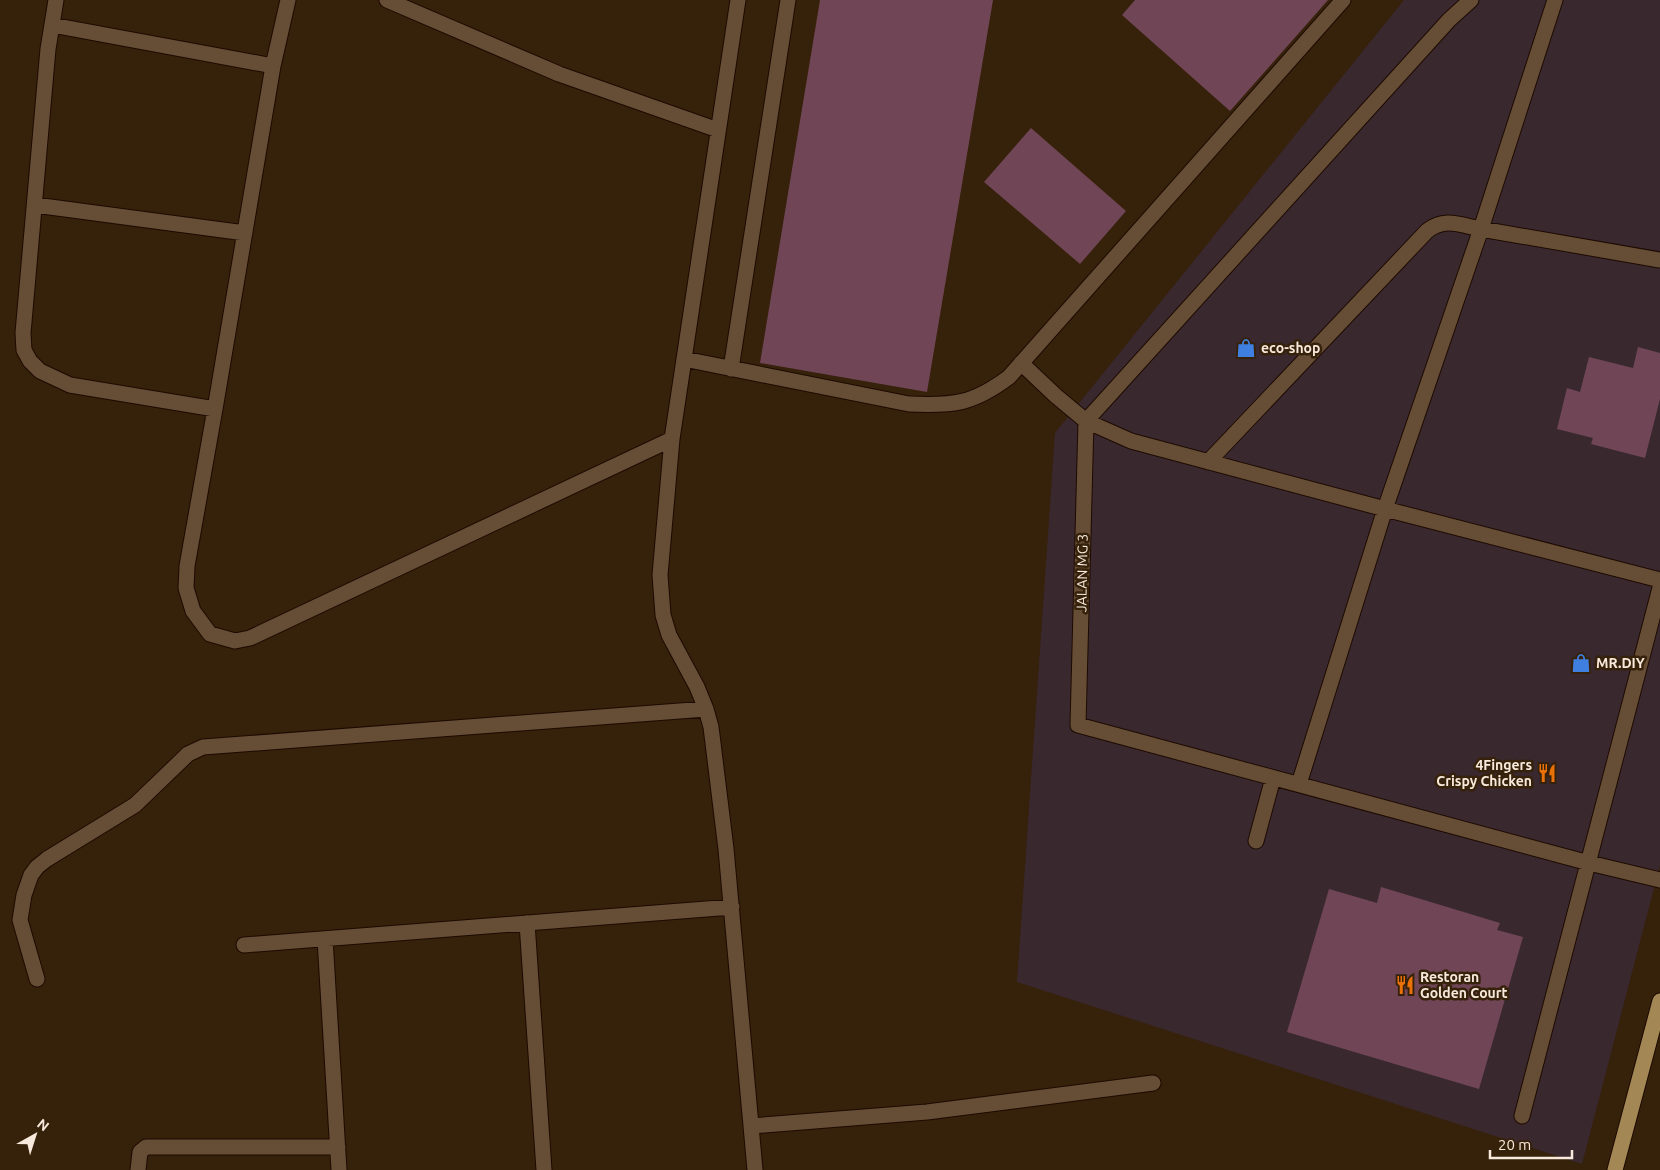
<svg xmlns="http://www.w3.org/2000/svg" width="1660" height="1170" viewBox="0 0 1660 1170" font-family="Ubuntu,sans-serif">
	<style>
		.commercial { fill: #3a282f }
		.building { fill: #704656 }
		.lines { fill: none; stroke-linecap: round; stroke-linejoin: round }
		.minor-casing { stroke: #1d0a00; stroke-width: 17 }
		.major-casing { stroke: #1d0a00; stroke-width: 17 }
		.minor { stroke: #664e36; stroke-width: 15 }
		.major { stroke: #a38856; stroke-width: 15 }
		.labels { text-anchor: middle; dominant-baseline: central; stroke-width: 5; stroke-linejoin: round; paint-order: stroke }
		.poi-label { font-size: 14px; font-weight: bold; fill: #f7e9db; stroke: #36210a; text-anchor: start }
		.street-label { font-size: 14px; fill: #f7e9db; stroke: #36210a }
	</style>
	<rect width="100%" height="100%" fill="#36210a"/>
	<path class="commercial" d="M1404,0H1660V865L1582,1164L1017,982L1055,433Z"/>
	<path class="building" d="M820,0H993L927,392L760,363Z
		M1135,0H1328L1230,111L1122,15Z
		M1031,128L1126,211L1080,264L984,182Z
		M1638,347L1660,353V399L1645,458L1591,444L1593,438L1557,429L1567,388L1580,392L1589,357L1633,368Z
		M1381,887L1500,923L1497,930L1523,937L1479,1089L1287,1032L1329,889L1377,903Z"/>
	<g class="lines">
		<g class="minor-casing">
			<path id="minor" d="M56,0L48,49L23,333L24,350L30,361L40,371L70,385L215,409
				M288,0L273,66L215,409L187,566L186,588L193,611L210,634L235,641L250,638L672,439
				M387,0L559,74L718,130
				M738,0L672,439L660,575L663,615L669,635L697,687L706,709L711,727L726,849L755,1170
				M1555,0L1481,229L1660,260
				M52,25L273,66
				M35,205L245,233
				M684,359L909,404C954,406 973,404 1009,377L1343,0
				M1021,363L1056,396L1086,421L1131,441L1385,509L1660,580
				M731,369L788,0
				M1086,421L1078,725L1589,863L1660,880
				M1086,421L1449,20L1471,0
				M1208,462L1427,231C1445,217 1460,225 1481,229L1385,509L1299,784
				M1256,841L1273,778
				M527,923L544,1170
				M325,939L339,1170
				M244,945L732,907
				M37,979L20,920L24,895L31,875L37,867L47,859L135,805L188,754L203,747L706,709
				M1522,1116L1660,588
				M751,1126L927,1112L1153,1083
				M138,1170L140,1152L146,1147H338"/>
		</g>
		<g class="major-casing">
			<path id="major" d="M1615,1170L1660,1001"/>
		</g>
		<use href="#minor" class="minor"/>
		<use href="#major" class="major"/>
	</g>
	<defs>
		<g id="shop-bare" transform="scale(1.5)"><path d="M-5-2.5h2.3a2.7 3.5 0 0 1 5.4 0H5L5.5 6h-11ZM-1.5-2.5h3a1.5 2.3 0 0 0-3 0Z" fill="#3f7fe0" stroke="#36210a" stroke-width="2.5" paint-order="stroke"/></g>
		<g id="restaurant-bare" transform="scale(1.5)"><path d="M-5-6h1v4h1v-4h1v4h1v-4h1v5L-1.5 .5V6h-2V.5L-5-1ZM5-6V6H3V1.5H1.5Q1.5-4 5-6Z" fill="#e8710a" stroke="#36210a" stroke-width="2.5" paint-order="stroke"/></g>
	</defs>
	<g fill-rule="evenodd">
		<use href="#shop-bare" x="1246" y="348"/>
		<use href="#shop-bare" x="1581" y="663"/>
		<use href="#restaurant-bare" x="1547" y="773"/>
		<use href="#restaurant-bare" x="1405" y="985"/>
	</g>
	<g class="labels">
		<g class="poi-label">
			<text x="1261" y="348">eco-shop</text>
			<text x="1596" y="663">MR.DIY</text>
			<text x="1532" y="765" text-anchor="end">4Fingers<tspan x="1532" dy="16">Crispy Chicken</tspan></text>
			<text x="1420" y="977">Restoran<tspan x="1420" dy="16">Golden Court</tspan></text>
		</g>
		<g class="street-label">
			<text transform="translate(1082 573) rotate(-89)">JALAN MG 3</text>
		</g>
	</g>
	<g transform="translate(35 1135) rotate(39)" stroke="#36210a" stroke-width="4" paint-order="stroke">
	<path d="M0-4L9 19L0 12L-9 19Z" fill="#f7e9db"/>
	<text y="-8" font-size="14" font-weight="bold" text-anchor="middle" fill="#f7e9db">N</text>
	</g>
	<path d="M1490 1150v8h82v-8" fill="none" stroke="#f7e9db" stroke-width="2.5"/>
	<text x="1498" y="1150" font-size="15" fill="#f7e9db" stroke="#36210a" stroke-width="4" paint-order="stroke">20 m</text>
</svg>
